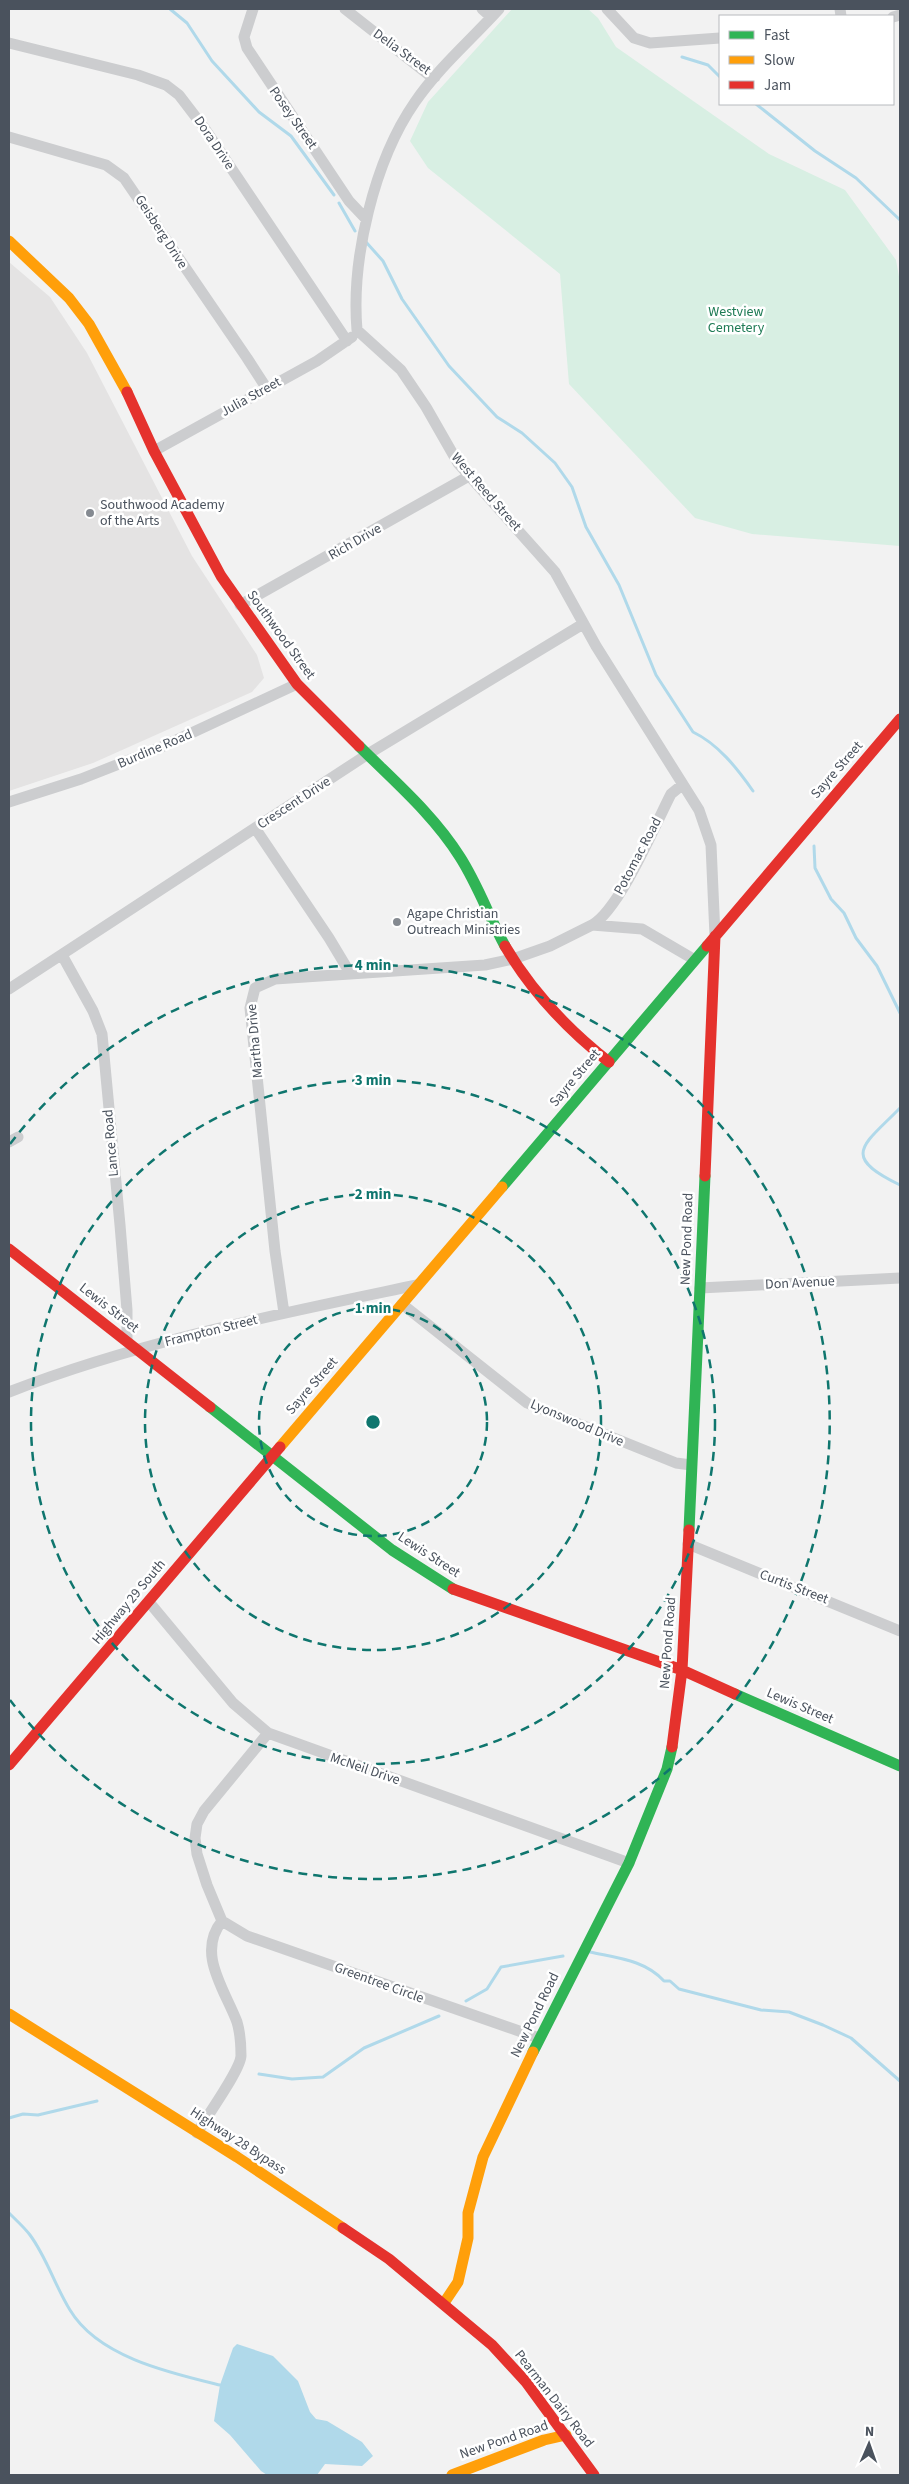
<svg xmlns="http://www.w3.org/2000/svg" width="909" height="2484" viewBox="0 0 909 2484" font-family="'Source Sans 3',sans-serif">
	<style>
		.education { fill: #e4e3e3 }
		.green { fill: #d8efe3 }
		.water { fill: #b0d9ea }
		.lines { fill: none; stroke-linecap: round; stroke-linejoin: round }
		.stream { stroke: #b0d9ea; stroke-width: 3 }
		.street { stroke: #cccdcf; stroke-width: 11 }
		.fast { stroke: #30b455; stroke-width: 11 }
		.slow { stroke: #ff9f0a; stroke-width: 11 }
		.jam { stroke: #e5322d; stroke-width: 11 }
		.ring { fill: none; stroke: #0f766e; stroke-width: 2.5; stroke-dasharray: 9 6 }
		.poi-dot { fill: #858a91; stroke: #fff; stroke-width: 2 }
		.labels { text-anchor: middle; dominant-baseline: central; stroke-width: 5; stroke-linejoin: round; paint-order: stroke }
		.street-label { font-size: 14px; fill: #4a525d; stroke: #fff }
		.park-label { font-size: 14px; fill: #1e7b55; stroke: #fff }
		.poi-label { font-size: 14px; fill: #4a525d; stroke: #fff; text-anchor: start }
		.centre { fill: #0f766e; stroke: #fff; stroke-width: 2.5 }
		.ring-label { font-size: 15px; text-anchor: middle; font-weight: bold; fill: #0f766e; stroke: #fff; stroke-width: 5; stroke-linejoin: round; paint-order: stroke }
	</style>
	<rect width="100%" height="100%" fill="#f2f2f2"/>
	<path class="education" d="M9,262L50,297L87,353L192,556L257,655L264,678L252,692L93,763L9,791Z"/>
	<path class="green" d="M512,9H588L598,18L616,47L769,154L845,190L896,260L900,282V546L752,534L695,518L569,384L560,274L428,168L410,141L428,102Z"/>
	<path class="water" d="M237,2344L273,2356L298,2381L310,2412L316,2419L327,2421L362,2442L373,2456L362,2466L325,2464L317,2475H267L261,2471L230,2435L214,2421L220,2385L233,2348Z"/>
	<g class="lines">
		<path class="stream" d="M170,9L187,23L212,61L259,112L291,136L334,195
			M682,57L708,65L720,77
			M756,104L815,151L856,178L900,220
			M339,203L355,231
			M366,242L383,261L402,299L449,366L497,417L522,433L555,463L572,487L586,527L619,585L656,675L693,732C718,744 737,768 753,791
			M814,846L815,868L831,899L844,913L856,938L877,966L900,1013
			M900,1108C864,1145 839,1156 900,1185
			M590,1952C617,1958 645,1960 664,1981H670L679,1989L761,2010L789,2012L823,2025L851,2038L900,2081
			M466,2001L487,1989L501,1967L563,1956
			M259,2074L292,2079L323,2077L364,2048L439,2016
			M9,2118L23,2114L38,2115L97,2101
			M9,2213C16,2220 24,2227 30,2235C47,2258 55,2286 70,2310C98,2357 170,2373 220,2385"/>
		<path class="street" d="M253,9L244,37L247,48L349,201L366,219
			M345,9L429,75L435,77
			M482,9L491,17
			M499,9C471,40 439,67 415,102C374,161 351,259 357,330L401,370L426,407L458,463L555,572L596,646L699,810L711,845L715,936
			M607,9L634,38L650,43L720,38
			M840,9L841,16
			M893,17L900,15
			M9,43L138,75L166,85L179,95L205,129L347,341
			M9,137L106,165L124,178L247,358L267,389
			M154,451L317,361L352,337
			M240,605L469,476
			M9,802L81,779L157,749L297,684
			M255,828L329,938L350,973
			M592,925C620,909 655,825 671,794L682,785
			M62,955L93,1011L102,1034L120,1225L127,1310V1341
			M9,989L368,754L583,624
			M9,1142L18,1137
			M700,1288L900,1278
			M402,1304L527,1403L676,1463L691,1465
			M284,1313L275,1251L250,1008L255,988L275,979L485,965L513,959L550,946L592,925L642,929L695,960
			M9,1392C140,1341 279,1314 417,1285
			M688,1544L900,1631
			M149,1602L233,1703L268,1733L629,1863
			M268,1733L204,1811L197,1824L195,1838L197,1854L207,1885L222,1921L247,1936L539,2038
			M197,2133C206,2117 240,2071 241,2056C241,2046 240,2032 237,2022C225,1990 196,1953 222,1921"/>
		<path class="fast" d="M359,746C394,781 433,814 460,857C478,885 489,917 505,946
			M502,1187L707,946
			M210,1407L392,1550L453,1589
			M689,1530L705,1176
			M735,1694L900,1766
			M533,2052L629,1863L667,1769L672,1747"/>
		<path class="slow" d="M9,241L69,298L89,324L127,392
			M280,1447L502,1187
			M9,2014L237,2157L343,2228
			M444,2303L458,2282L468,2238V2213L483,2157L533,2052
			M452,2475L544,2440L566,2435"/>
		<path class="jam" d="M127,392L154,451L221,576L297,684L359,746
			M505,946C532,992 567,1029 609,1062
			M707,946L900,719
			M705,1176L715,936
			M9,1249L210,1407
			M453,1589L682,1670L735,1694
			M672,1747L682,1670L689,1530
			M9,1765L280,1447
			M343,2228L389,2259L492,2345L526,2382L594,2475"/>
	</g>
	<g class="ring">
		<circle cx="373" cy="1422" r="114"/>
		<circle cx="373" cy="1422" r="228"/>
		<circle cx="373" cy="1422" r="342"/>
		<path d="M10 1144A457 457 0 1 1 10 1700"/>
	</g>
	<g class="poi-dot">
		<circle cx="90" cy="513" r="5"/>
		<circle cx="397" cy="922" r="5"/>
	</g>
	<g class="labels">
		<g class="street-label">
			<text transform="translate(402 52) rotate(36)">Delia Street</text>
			<text transform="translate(293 118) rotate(55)">Posey Street</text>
			<text transform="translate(214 143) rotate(56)">Dora Drive</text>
			<text transform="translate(161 232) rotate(57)">Geisberg Drive</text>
			<text transform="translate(251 397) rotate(-29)">Julia Street</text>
			<text transform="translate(486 492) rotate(49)">West Reed Street</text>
			<text transform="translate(355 542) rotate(-30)">Rich Drive</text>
			<text transform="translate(281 635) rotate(54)">Southwood Street</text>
			<text transform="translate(155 749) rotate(-23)">Burdine Road</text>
			<text transform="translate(837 770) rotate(-49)">Sayre Street</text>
			<text transform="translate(294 803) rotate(-33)">Crescent Drive</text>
			<text transform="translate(638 856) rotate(-62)">Potomac Road</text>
			<text transform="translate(255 1041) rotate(-95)">Martha Drive</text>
			<text transform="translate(575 1078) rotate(-50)">Sayre Street</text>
			<text transform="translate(111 1143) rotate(-95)">Lance Road</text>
			<text transform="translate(687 1239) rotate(-88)">New Pond Road</text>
			<text transform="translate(800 1283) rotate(-3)">Don Avenue</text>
			<text transform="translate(109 1308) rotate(38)">Lewis Street</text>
			<text transform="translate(211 1331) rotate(-14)">Frampton Street</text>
			<text transform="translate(312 1386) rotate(-49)">Sayre Street</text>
			<text transform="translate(577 1423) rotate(23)">Lyonswood Drive</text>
			<text transform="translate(429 1555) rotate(33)">Lewis Street</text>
			<text transform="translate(794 1587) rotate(21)">Curtis Street</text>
			<text transform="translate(129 1602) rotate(-50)">Highway 29 South</text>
			<text transform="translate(668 1643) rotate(-86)">New Pond Road</text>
			<text transform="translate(800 1706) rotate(23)">Lewis Street</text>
			<text transform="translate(365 1769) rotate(19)">McNeil Drive</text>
			<text transform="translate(379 1983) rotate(20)">Greentree Circle</text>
			<text transform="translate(535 2015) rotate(-64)">New Pond Road</text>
			<text transform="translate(238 2141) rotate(33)">Highway 28 Bypass</text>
			<text transform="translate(554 2399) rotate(52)">Pearman Dairy Road</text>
			<text transform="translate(504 2440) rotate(-19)">New Pond Road</text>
		</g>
		<g class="park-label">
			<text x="736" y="312">Westview<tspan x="736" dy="16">Cemetery</tspan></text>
		</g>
		<g class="poi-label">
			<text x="100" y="505">Southwood Academy<tspan x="100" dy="16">of the Arts</tspan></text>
			<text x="407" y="914">Agape Christian<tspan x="407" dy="16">Outreach Ministries</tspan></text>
		</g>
	</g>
	<circle cx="373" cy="1422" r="8" class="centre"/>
	<g class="ring-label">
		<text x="373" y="970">4 min</text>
		<text x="373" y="1085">3 min</text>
		<text x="373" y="1199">2 min</text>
		<text x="373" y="1313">1 min</text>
	</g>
	<rect width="909" height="2484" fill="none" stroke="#4a525d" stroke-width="20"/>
	<rect x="719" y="15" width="175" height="90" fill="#ffffff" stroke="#b7babe"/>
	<rect x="729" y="31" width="25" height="8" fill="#30b455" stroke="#b7babe"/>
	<text x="764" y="40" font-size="15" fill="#4a525d">Fast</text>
	<rect x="729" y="56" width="25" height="8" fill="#ff9f0a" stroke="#b7babe"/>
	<text x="764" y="65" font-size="15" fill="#4a525d">Slow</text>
	<rect x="729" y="81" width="25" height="8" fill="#e5322d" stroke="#b7babe"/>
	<text x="764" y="90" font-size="15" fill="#4a525d">Jam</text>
	<g transform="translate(869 2444) rotate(2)" stroke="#ffffff" stroke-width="4" paint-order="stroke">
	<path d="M0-4L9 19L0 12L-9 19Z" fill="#4a525d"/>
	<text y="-8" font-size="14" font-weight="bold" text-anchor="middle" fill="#4a525d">N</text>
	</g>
</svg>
